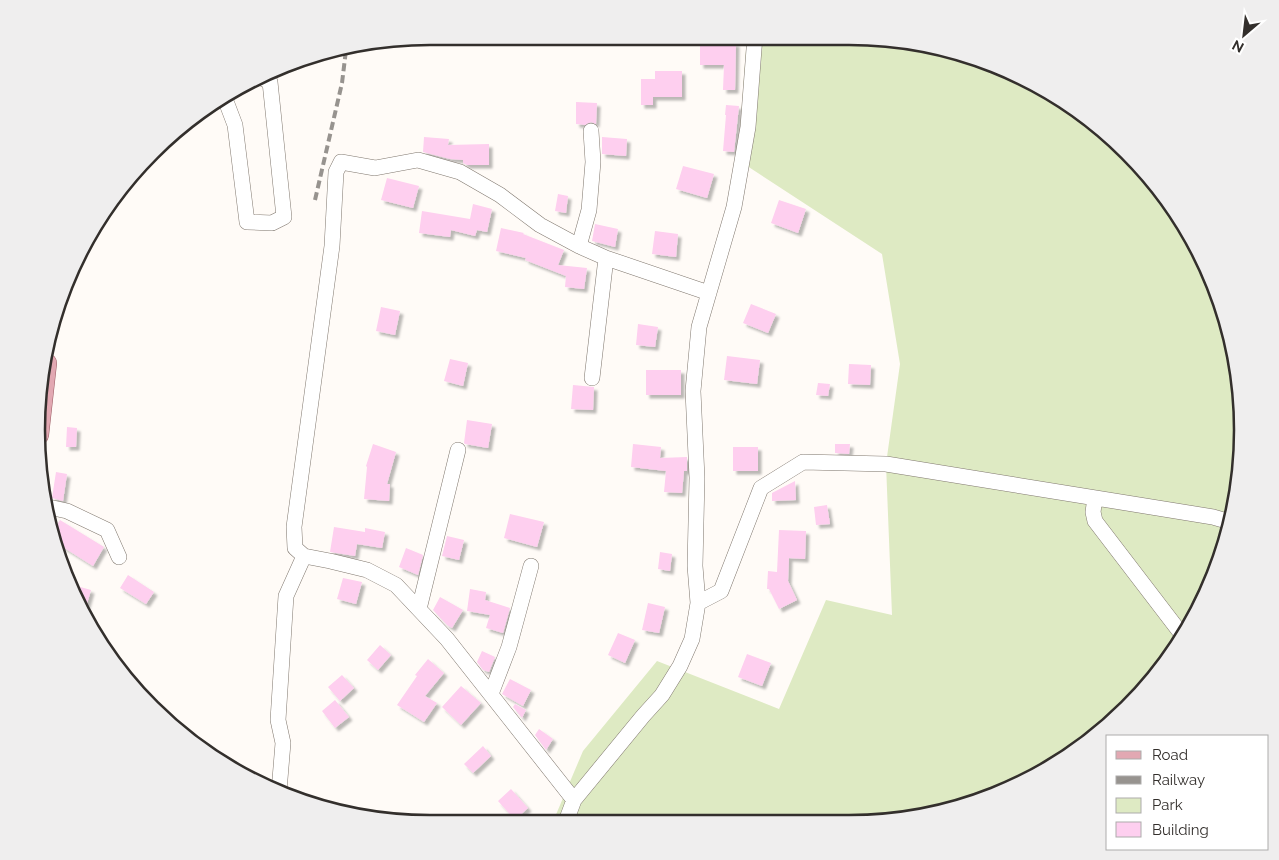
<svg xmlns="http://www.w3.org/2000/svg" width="1279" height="860" viewBox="0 0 1279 860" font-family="Raleway,sans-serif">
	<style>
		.green { fill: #deeac3 }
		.building { fill: #fecfef; filter: url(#shadow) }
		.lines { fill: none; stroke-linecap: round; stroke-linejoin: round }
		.minor-casing { stroke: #80786f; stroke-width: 16 }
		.major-casing { stroke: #985861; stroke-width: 20 }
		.minor { stroke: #fff; stroke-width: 15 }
		.major { stroke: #e2a8b2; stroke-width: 19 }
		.rail { stroke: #97938f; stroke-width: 4; stroke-dasharray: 8 4; stroke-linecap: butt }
		.rim { fill: none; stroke: #332f2c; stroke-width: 2.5 }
	</style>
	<defs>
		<filter id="shadow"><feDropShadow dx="3.5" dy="3.5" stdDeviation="1" flood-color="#0004"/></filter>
	</defs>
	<rect width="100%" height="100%" fill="#fffbf7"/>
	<path class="green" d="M747,36H849L926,44L1023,77L1127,151L1176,211L1213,279L1235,353L1243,430L1235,507L1213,580L1177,649L1128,708L1068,757L1000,794L926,816L849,824H552L583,751L657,661L779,709L826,600L892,615L886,464L900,364L882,254L738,160Z"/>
	<path class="building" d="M700,43H736L735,90H723L724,65H700Z
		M655,71H682V97H653V105H641V79H655Z
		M576,102L597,103L596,124L591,122L585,125L576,124Z
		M726,105L739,106L734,152L723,151L726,115H725Z
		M424,137L449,139L448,145L489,144V165H467L463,163V160L450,159L423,152Z
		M602,137L627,139L626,156L602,154Z
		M683,166L714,174L707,198L676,189Z
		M387,178L419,186L413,208L381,200Z
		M558,194L568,196L566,213L555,211Z
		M779,200L806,209L798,233L771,223Z
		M473,204L492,209L487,232L477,230L475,236L451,230L450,237L419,233L422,211L470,219Z
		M595,224L618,229L615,247L592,241Z
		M501,228L524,233L523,234L564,250L558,265L587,268L584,289L565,287L566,276L525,260L526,258L496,251Z
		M655,231L678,234L676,257L652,254Z
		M751,304L776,314L768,333L743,323Z
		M381,307L400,311L395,335L376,331Z
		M638,324L658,327L655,347L636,345Z
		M727,356L760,360L757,384L724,380Z
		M450,359L468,363L463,386L444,381Z
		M849,364L871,365L870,385L848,384Z
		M646,370H681V395H646Z
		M818,383L830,384L828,396L816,395Z
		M573,385L594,387L593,410L571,409Z
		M467,420L492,424L488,448L465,444L464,443Z
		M67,427L77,428L76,447H66Z
		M373,444L396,452L387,484H390L389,501L364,499L367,467L366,466Z
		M633,444L661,447L660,458L687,457V471H684L682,493L664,492L666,471L631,467Z
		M835,444H850L849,454L835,453Z
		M733,447H758V471H733Z
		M56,472L67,474L63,501L52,498Z
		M795,481L796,500L772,501V493Z
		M827,505L830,524L816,525L814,507Z
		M510,514L544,522L537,547L504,538Z
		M60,520L104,547L93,566L58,544L53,531Z
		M334,527L365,532V528L385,532L382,548L357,544L355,556L330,552Z
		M779,530L806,531L805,559L789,558L788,581L797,600L779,609L769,589H767L768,571L777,572Z
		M447,536L464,540L459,560L442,556Z
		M406,548L423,555L418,575L399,567Z
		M660,552L672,554L670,571L658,569Z
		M128,575L154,592L146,604L120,588Z
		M343,578L362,582L356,604L337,599Z
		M73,585L91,590L84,614L76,592Z
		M470,589L486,592L485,600L510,608L503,633L486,628L490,615L467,611Z
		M440,597L463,610L452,628L447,625L433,610Z
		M648,603L665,607L659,633L642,630Z
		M618,633L635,640L625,663L608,655Z
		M380,645L391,655L378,670L367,660Z
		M482,651L495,657L489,672L483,670L477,662Z
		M747,654L771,663L762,686L738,677Z
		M428,659L444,673L425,696L437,703L424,722L397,705L417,676L415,675Z
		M342,675L354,688L340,701L328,687Z
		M510,679L531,690L523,706L502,694Z
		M461,686L481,703L461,725L442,707Z
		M335,700L349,717L335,728L322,711Z
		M515,704L526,710L522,718L513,707Z
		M539,729L553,739L546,750L535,735Z
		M483,746L491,756L473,773L464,764Z
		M511,789L528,808L515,820L498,801Z"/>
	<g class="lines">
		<g class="minor-casing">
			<path id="minor" d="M224,96L235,125L247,222L272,223L284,217L270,82L262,78
				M579,246L589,210L593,162L591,131
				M592,378L606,258
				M1095,498L1093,512L1095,521L1183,636
				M44,506L67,511L107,530L119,557
				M698,603L721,591L761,488L803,462L886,464L1213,517L1230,522
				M419,609L458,450
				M491,694L509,647L531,566
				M279,791L283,743L278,720L286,596L304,556
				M574,800L643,716L662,695L680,666L692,639L698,603L695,566L697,478L693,391L699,327L734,207L748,127L755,36
				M565,824L574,800L447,639L396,585L367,570L330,561L304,556L295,548L294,527L332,246L336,172L341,162L375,168L418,160L460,172L500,195L540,225L579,246L606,258L709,293"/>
		</g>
		<g class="major-casing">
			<path id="major" d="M39,435L47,363"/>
		</g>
		<use href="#minor" class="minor"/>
		<use href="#major" class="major"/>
		<path class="rail" d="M315,200L342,83L346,50"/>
	</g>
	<path d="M0 0H1279V860H0ZM430 45H849A385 385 0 0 1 1234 430V430A385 385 0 0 1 849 815H430A385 385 0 0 1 45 430V430A385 385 0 0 1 430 45Z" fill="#efeeee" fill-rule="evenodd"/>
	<path class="rim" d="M430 45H849A385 385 0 0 1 1234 430V430A385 385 0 0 1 849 815H430A385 385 0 0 1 45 430V430A385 385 0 0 1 430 45Z"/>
	<rect x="1106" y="735" width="162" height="115" fill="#ffffff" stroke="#adacab"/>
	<rect x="1116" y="751" width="25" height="8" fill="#e2a8b2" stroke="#adacab"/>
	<text x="1152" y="760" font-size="15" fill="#332f2c">Road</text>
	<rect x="1116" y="776" width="25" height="8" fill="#97938f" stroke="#adacab"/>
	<text x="1152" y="785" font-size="15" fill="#332f2c">Railway</text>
	<rect x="1116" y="798" width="25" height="15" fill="#deeac3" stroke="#adacab"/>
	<text x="1152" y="810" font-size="15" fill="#332f2c">Park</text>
	<rect x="1116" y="822" width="25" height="15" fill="#fecfef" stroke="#adacab"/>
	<text x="1152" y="835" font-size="15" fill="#332f2c">Building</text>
	<g transform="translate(1244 35) rotate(208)" stroke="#ffffff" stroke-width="4" paint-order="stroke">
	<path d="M0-4L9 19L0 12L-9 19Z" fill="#332f2c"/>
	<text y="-8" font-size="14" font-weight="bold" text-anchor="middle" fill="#332f2c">N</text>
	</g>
</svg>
